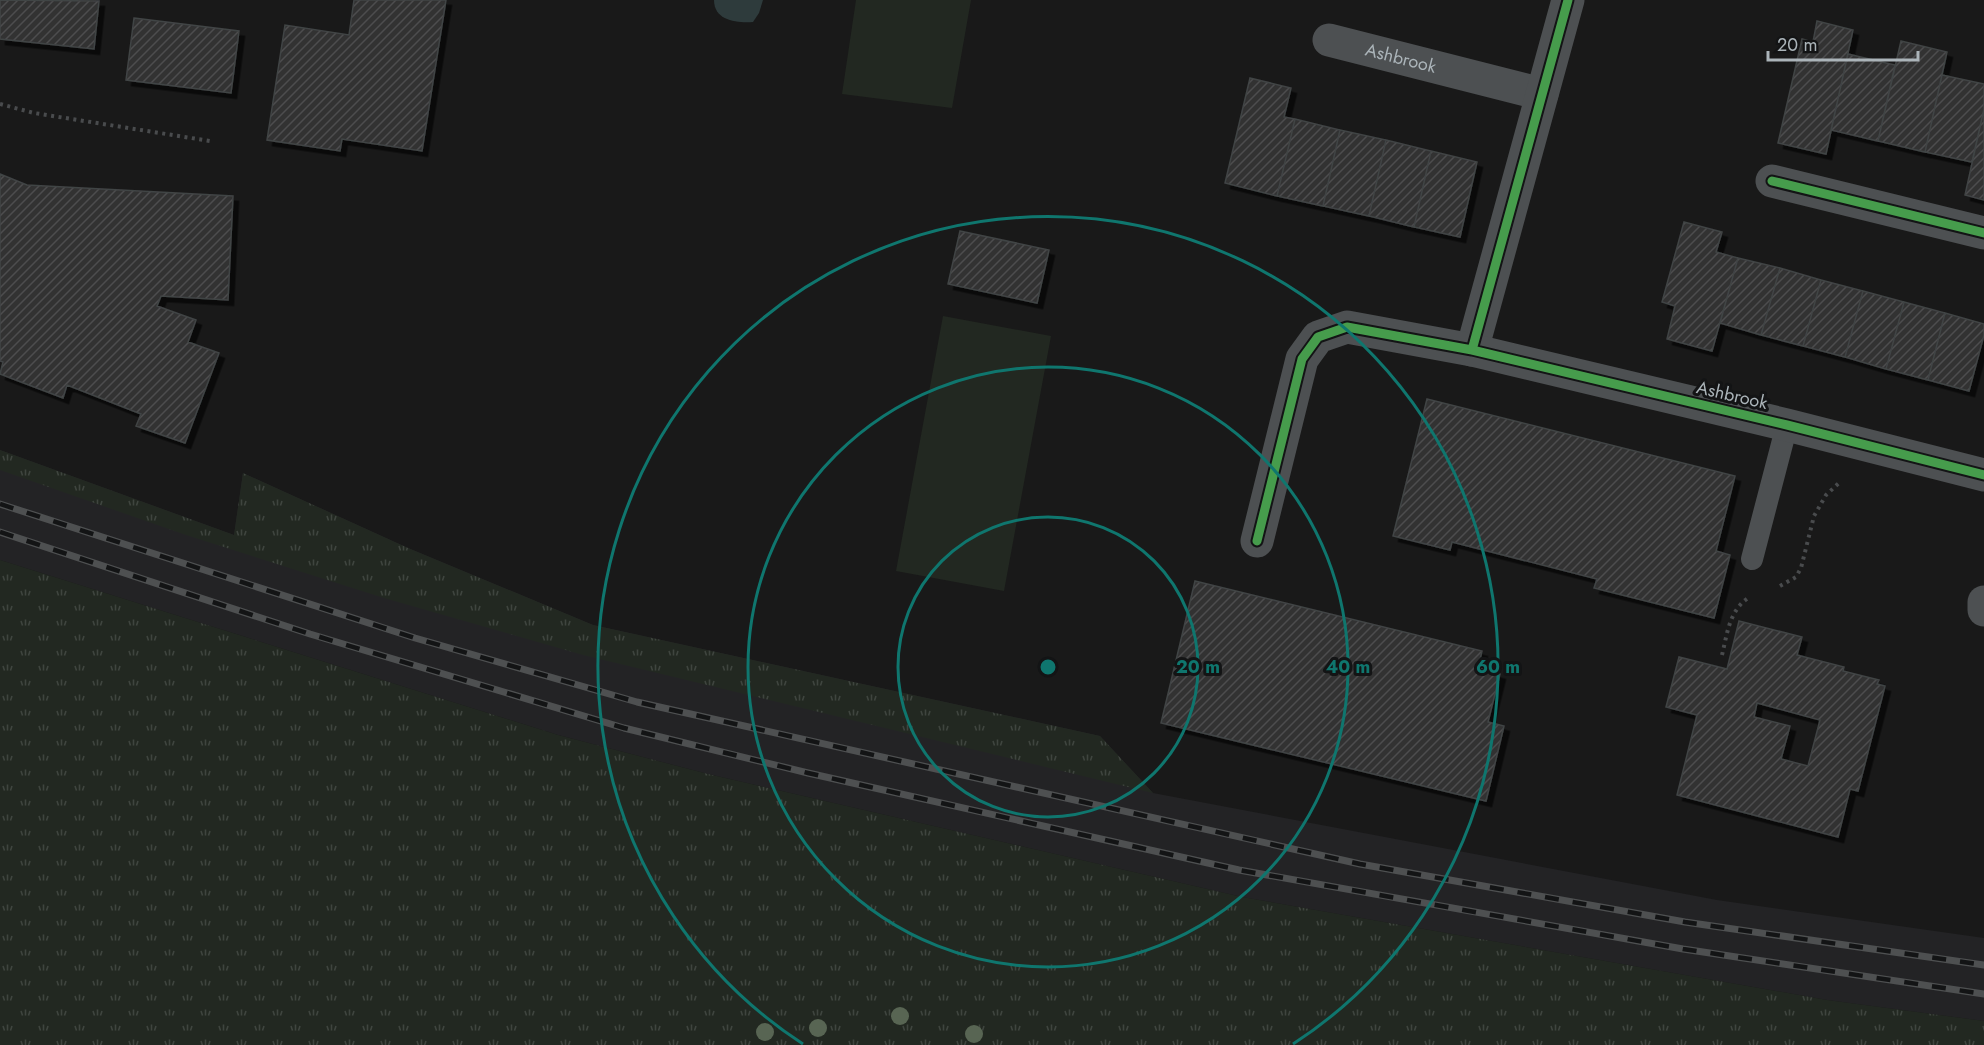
<svg xmlns="http://www.w3.org/2000/svg" width="1984" height="1045" viewBox="0 0 1984 1045" font-family="Jost,sans-serif">
	<style>
		.built { fill: #232325 }
		.grass { fill: url(#grass-tufts) }
		.pitch { fill: #222821 }
		.water { fill: #2e3b3c }
		.building { fill: url(#building-hatch); stroke: #414445; stroke-width: 1.5; fill-rule: evenodd; filter: url(#shadow) }
		.lines { fill: none; stroke-linecap: round; stroke-linejoin: round }
		.path { stroke: #494b4d; stroke-width: 4; stroke-dasharray: 3 4.5; stroke-linecap: butt }
		.lane { stroke: #4d5052; stroke-width: 22 }
		.street { stroke: #4d5052; stroke-width: 33 }
		.rail-casing { stroke: #4e5051; stroke-width: 7 }
		.rail { stroke: #131415; stroke-width: 4.5; stroke-dasharray: 14; stroke-linecap: butt }
		.cycleway-casing { stroke: #131415; stroke-width: 13 }
		.cycleway { stroke: #469c4c; stroke-width: 9 }
		.tree { fill: #586553 }
		.ring { fill: none; stroke: #0f766e; stroke-width: 3 }
		.labels { text-anchor: middle; dominant-baseline: central; stroke-width: 6; stroke-linejoin: round; paint-order: stroke }
		.street-label { font-size: 18px; fill: #abb4b9; stroke: #131415 }
		.centre { fill: #0f766e; stroke: #131415; stroke-width: 3 }
		.ring-label { font-size: 18px; text-anchor: middle; font-weight: bold; fill: #0f766e; stroke: #131415; stroke-width: 6; stroke-linejoin: round; paint-order: stroke }
	</style>
	<defs>
		<pattern id="grass-tufts" width="24" height="20" patternUnits="userSpaceOnUse" patternTransform="scale(1.5)"><rect width="24" height="20" fill="#222821"/><path d="M3 7l-1-3M5 7V3M7 7l1-3M15 17l-1-3M17 17v-4M19 17l1-3" fill="none" stroke="#3f453f"/></pattern>
		<pattern id="building-hatch" width="6" height="6" patternUnits="userSpaceOnUse" patternTransform="scale(1.5)"><rect width="6" height="6" fill="#323233"/><path d="M-1 1l2-2M0 6l6-6M5 7l2-2" fill="none" stroke="#4d4d4e"/></pattern>
		<filter id="shadow"><feDropShadow dx="5.5" dy="5.5" stdDeviation="0" flood-color="#0009"/></filter>
	</defs>
	<rect width="100%" height="100%" fill="#191919"/>
	<path class="built" d="M0,450L234,535L243,473L408,548L593,625L1100,736L1153,793L1717,900L1984,938V1021L1827,1000L1242,897L708,774L558,735L0,560Z"/>
	<path class="grass" d="M0,450L234,535L243,473L408,548L593,625L1100,736L1153,793L583,655L384,598L186,535L0,470Z
		M0,560L558,735L708,774L1242,897L1827,1000L1984,1021V1045H0Z"/>
	<path class="pitch" d="M856,0H971L952,108L842,94Z
		M943,316L1051,336L1004,591L896,571Z"/>
	<path class="water" d="M714,0H763L759,13L753,22C737,23 714,21 714,0Z"/>
	<path class="building" d="M0,0L99,1L94,49L0,39Z
		M354,0H446L422,151L342,139L340,151L267,140L285,25L349,35Z
		M134,18L239,31L231,93L126,80Z
		M1817,21L1853,30L1826,154L1778,143L1802,39L1813,42Z
		M1901,41L1947,52L1925,152L1878,141Z
		M1848,54L1895,65L1878,141L1831,130Z
		M1942,75L1984,84V109L1972,162L1925,152Z
		M1250,78L1291,88L1284,117L1295,119L1277,196L1225,183Z
		M1984,109V200L1965,195Z
		M1295,119L1340,130L1323,206L1277,196Z
		M1340,130L1386,140L1369,216L1323,206Z
		M1386,140L1431,151L1414,227L1369,216Z
		M1431,151L1477,162L1460,237L1414,227Z
		M0,174L27,185L233,196L228,300L161,296L157,306L196,320L188,342L219,353L185,443L136,426L141,414L67,385L63,398L0,374L3,362L0,361Z
		M1684,222L1722,232L1716,252L1738,258L1712,351L1667,339L1675,306L1662,302Z
		M960,231L1049,250L1037,303L948,284Z
		M1738,258L1780,268L1761,335L1720,323Z
		M1780,268L1821,280L1803,346L1761,335Z
		M1821,280L1863,291L1845,357L1803,346Z
		M1863,291L1904,302L1886,369L1845,357Z
		M1904,302L1945,313L1928,380L1886,369Z
		M1945,313L1984,324V335L1969,391L1928,380Z
		M1427,399L1735,476L1716,551L1730,555L1714,618L1594,588L1597,579L1452,542L1450,550L1393,536Z
		M1195,581L1482,651L1478,668L1500,674L1488,722L1504,726L1486,801L1161,723Z
		M1739,621L1802,637L1797,655L1844,667L1843,671L1879,680L1877,684L1885,686L1858,791L1850,789L1838,837L1677,795L1697,715L1666,707L1679,657L1727,669ZM1757,703L1820,720L1808,766L1781,759L1790,726L1754,717Z"/>
	<g class="lines">
		<path class="path" d="M0,104L34,113L210,141
			M1780,586L1796,577L1801,568L1814,516L1826,495L1839,483
			M1722,655C1727,635 1729,611 1748,598"/>
		<path class="lane" d="M1752,559L1787,425"/>
		<g class="street">
			<path id="s1" d="M1329,40L1542,94"/>
			<path d="M1772,181L1984,233"/>
			<path d="M1472,350L1568,0"/>
			<path d="M1257,541L1302,359L1318,337L1347,327L1472,350L1787,425L1984,475"/>
			<path d="M1984,602V610"/>
		</g>
		<g class="rail-casing">
			<path id="rail" d="M0,504L415,638L637,702L1360,864L1685,922L1984,965
				M0,532L310,634L624,728L808,773L1239,870L1683,949L1984,994"/>
		</g>
		<use href="#rail" class="rail"/>
		<g class="cycleway-casing">
			<path id="cycleway" d="M1772,181L1984,233
				M1472,350L1568,0
				M1257,541L1302,359L1318,337L1347,327L1472,350L1787,425L1984,475"/>
		</g>
		<use href="#cycleway" class="cycleway"/>
	</g>
	<g class="tree">
		<circle cx="900" cy="1016" r="9"/>
		<circle cx="818" cy="1028" r="9"/>
		<circle cx="765" cy="1032" r="9"/>
		<circle cx="974" cy="1034" r="9"/>
	</g>
	<g class="ring">
		<circle cx="1048" cy="667" r="150"/>
		<circle cx="1048" cy="667" r="300"/>
		<path d="M803 1044A450 450 0 1 1 1293 1044"/>
	</g>
	<g class="labels">
		<g class="street-label">
			<text stroke="none"><textPath href="#s1" startOffset="74">Ashbrook</textPath></text>
			<text transform="translate(1732 395) rotate(13)">Ashbrook</text>
		</g>
	</g>
	<circle cx="1048" cy="667" r="9" class="centre"/>
	<g class="ring-label">
		<text x="1198" y="673">20 m</text>
		<text x="1348" y="673">40 m</text>
		<text x="1498" y="673">60 m</text>
	</g>
	<path d="M1768 51v9h150v-9" fill="none" stroke="#abb4b9" stroke-width="3"/>
	<text x="1777" y="51" font-size="18" fill="#abb4b9" stroke="#131415" stroke-width="4.5" paint-order="stroke">20 m</text>
</svg>
